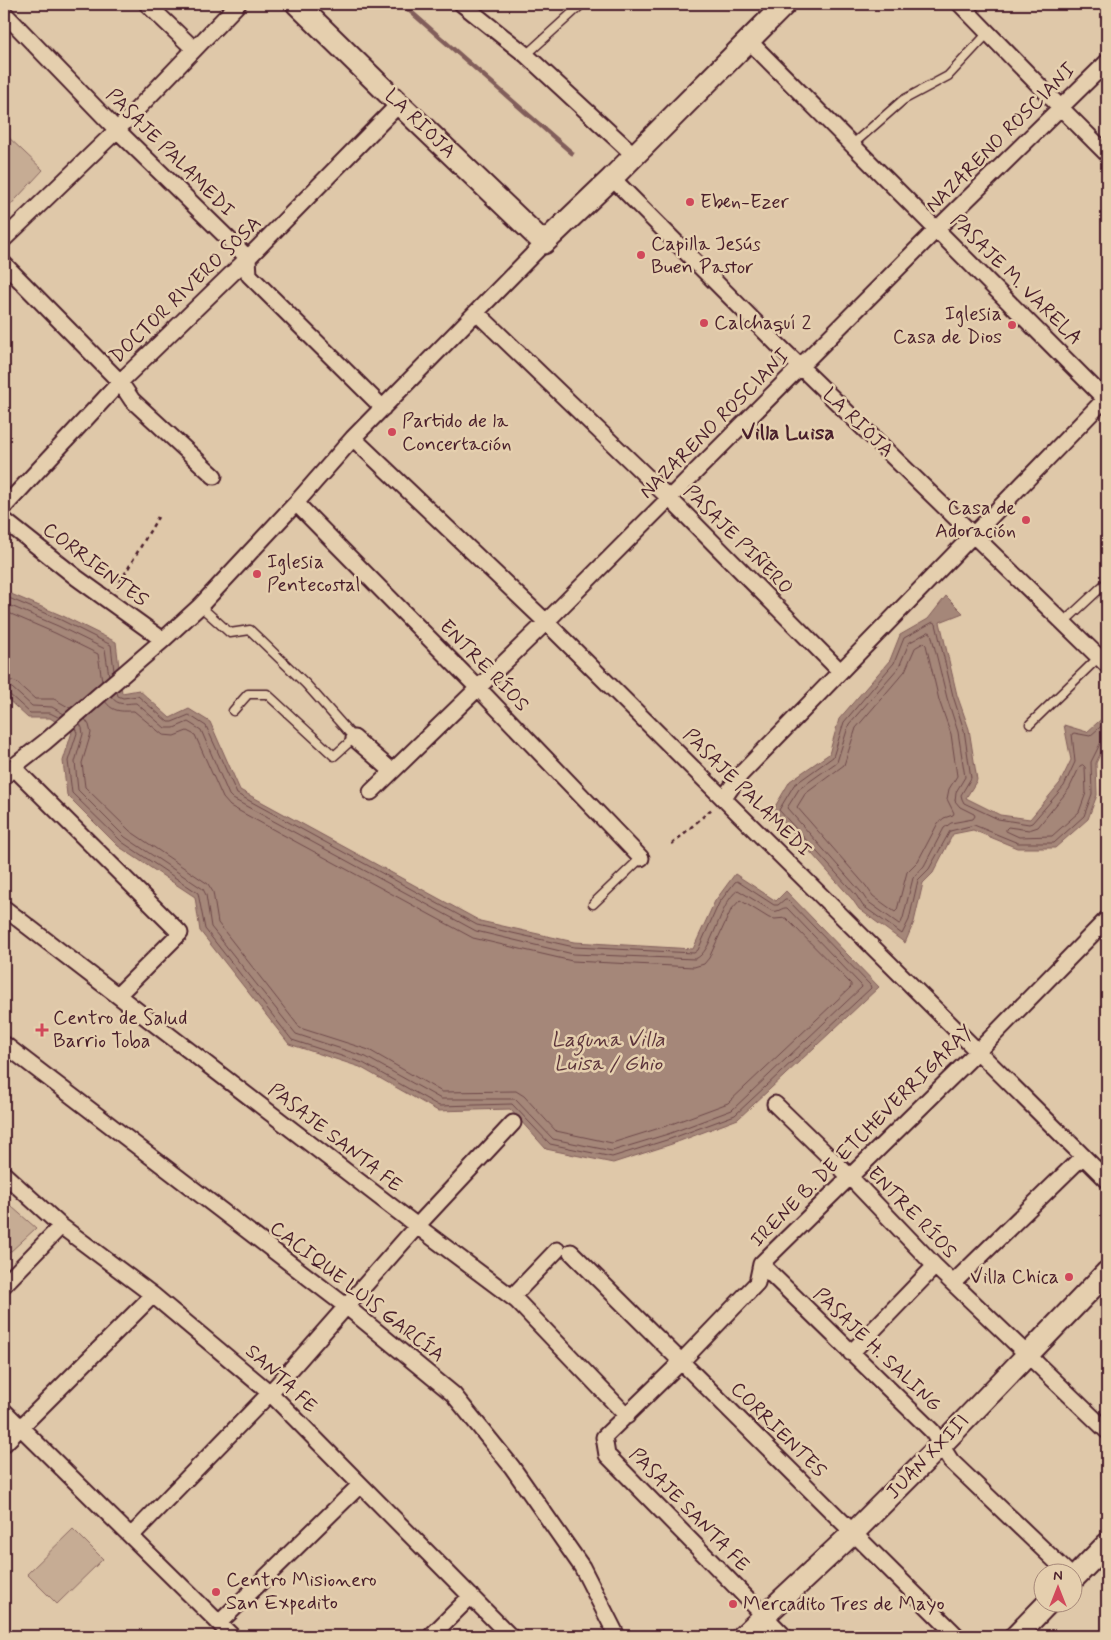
<svg xmlns="http://www.w3.org/2000/svg" width="1111" height="1640" viewBox="0 0 1111 1640" font-family="Mynerve,sans-serif">
	<style>
		.green { fill: #c6ac94; stroke: #886660 }
		.water { fill: #a58779; stroke: #815d5a }
		.lines { fill: none; stroke-linecap: round; stroke-linejoin: round }
		.shore { stroke: #6e494a; stroke-width: 1 }
		.stream { stroke: #815d5a; stroke-width: 4.5 }
		.lane-casing { stroke: #4a1f2b; stroke-width: 11 }
		.street-casing { stroke: #4a1f2b; stroke-width: 19 }
		.secondary-casing { stroke: #4a1f2b; stroke-width: 25 }
		.path { stroke: #4a1f2b; stroke-width: 2.5; stroke-dasharray: 4 4; stroke-linecap: butt }
		.lane { stroke: #e5cfae; stroke-width: 8 }
		.street { stroke: #e5cfae; stroke-width: 15 }
		.secondary { stroke: #e5cfae; stroke-width: 21 }
		.poi-dot { fill: #d1495b; stroke: #e5cfae; stroke-width: 2 }
		.labels { text-anchor: middle; dominant-baseline: central; stroke-width: 5; stroke-linejoin: round; paint-order: stroke }
		.street-label { font-size: 20px; fill: #4a1f2b; stroke: #e5cfae }
		.poi-label { font-size: 20px; fill: #4a1f2b; stroke: #e5cfae; text-anchor: start }
		.neighbourhood-label { font-size: 21px; font-weight: bold; fill: #4a1f2b; stroke: #e5cfae }
		.water-label { font-size: 21px; font-style: italic; fill: #5c343b; stroke: #e5cfae }
	</style>
	<rect width="100%" height="100%" fill="#dfc8a9"/>
	<filter id="ink" filterUnits="userSpaceOnUse"><feTurbulence type="fractalNoise" baseFrequency=".02" numOctaves="2"/><feDisplacementMap in="SourceGraphic" scale="10" xChannelSelector="R" yChannelSelector="G"/><feConvolveMatrix kernelMatrix="1 2 1 2 8 2 1 2 1" color-interpolation-filters="sRGB"/></filter>
	<g filter="url(#ink)">
		<path class="green" d="M4,133L43,170L4,212Z
			M4,1200L36,1228L9,1253L4,1248Z
			M73,1529L103,1559L57,1604L27,1574Z"/>
		<path class="water" d="M4,591L63,616L116,642L122,693L139,690L170,718L189,709L210,722L240,790L480,921L574,942L693,949L715,901L735,874L776,901L786,891L879,987L738,1119L672,1144L613,1163L546,1149L510,1109L438,1111L360,1067L289,1044L200,931L195,897L118,846L67,795L63,761L72,732L50,718H28L4,696Z
			M946,596L963,613L940,622L957,695L969,729L977,780L966,798L1000,815L1030,819L1060,783L1071,760L1064,725L1087,732L1107,714V740L1096,763L1097,795L1088,819L1055,848H1017L973,830L953,834L933,873L923,883L914,922L905,943L859,909L852,899L773,810L790,781L829,754L839,719L890,660L900,635L928,619Z"/>
		<g class="lines">
			<path class="shore" d="M4,596L61,620L111,645L114,671
				M4,603L58,626L105,649L109,676
				M4,611L55,633L98,654L102,681
				M929,632L931,633L947,698L958,732L965,777L956,792L955,801L960,807L974,814L975,816L973,819L951,823L944,828L924,866L913,878L903,918L901,923L899,924L867,901L861,892L787,808L799,789L837,762L849,724L899,667L909,643Z
				M924,643L926,645L939,700L951,734L957,776L949,789L947,799L954,813L953,815L944,818L938,823L918,861L907,872L897,910L895,912L873,896L866,886L797,807L805,794L844,765L856,728L905,671L915,648Z
				M4,679L16,682L35,699H54L70,708
				M4,686L12,688L32,706L52,707L64,714
				M4,693L9,694L30,713H50L60,718
				M85,719L89,725L91,733L82,763L85,787L130,831L208,884L213,892L218,923L300,1028L369,1050L442,1092L516,1091L524,1096L556,1131L612,1143L666,1126L728,1103L851,987V984L786,918L775,919L769,918L740,900L731,910L709,958L704,964L694,967L572,961L473,938L230,806L223,798L195,735L187,731L174,736L163,735L134,711C122,711 113,713 105,701
				M1107,721L1090,736L1074,733L1072,734L1075,762L1064,786L1032,823L1029,824L998,819L964,803L962,799L961,795L971,778L964,730L953,696L936,624L933,622L904,638L894,663L844,722L833,757L794,785L779,810L856,895L863,906L902,934L909,920L918,880L929,869L950,831L974,825L1018,843H1054L1084,816L1092,794L1091,762L1101,742L1107,739
				M80,724L82,728L83,734L75,762L78,790L125,837L203,889L206,895L211,927L296,1034L366,1057L441,1099H515L553,1139L612,1151L668,1134L732,1110L862,987L861,985L787,908C782,907 778,913 772,911L738,890C719,903 713,953 695,959L573,954L476,931L233,799L229,795L201,730L188,722L174,728H165L136,703C126,703 118,707 111,696
				M75,728L77,733L68,761L72,793L122,842L198,893L205,929L292,1040L363,1063L439,1106L512,1104L550,1144L612,1157L670,1139L735,1115L871,988L870,985L787,899H785L778,905H774L737,881L735,882L719,903L698,950L694,953L574,947L477,925L237,794L206,726L189,715L172,722H168L138,696L123,698L118,696L117,692
				M1083,765L1085,767L1086,793L1079,812L1052,836L1019,837L1006,831V829L1008,827L1029,830L1038,827L1069,789L1080,766Z"/>
			<path class="stream" d="M402,4L572,153"/>
			<g class="lane-casing">
				<path id="lane" d="M526,55L582,4
					M853,144L903,100L948,76L989,32
					M200,606L230,633L250,630L306,684L354,738L334,756L267,694H248L233,711
					M1064,622L1107,582
					M1030,724L1099,657
					M593,904L641,858"/>
			</g>
			<g class="street-casing">
				<path id="street" d="M147,4L194,49
					M462,4L526,55L634,155
					M960,4L1060,107L1107,154
					M4,13L117,130L248,258L249,275L383,408
					M749,41L1105,399
					M612,178L779,346L1107,665
					M4,239L117,130L238,4
					M4,264L120,382L132,400L214,476
					M477,313L670,499L840,671
					M353,438L546,622L1107,1180
					M296,503L478,688L641,858
					M4,507L120,382L248,258L399,104
					M4,520L77,578L163,640
					M354,738L392,771
					M13,767L180,933L118,995
					M4,777L13,767L45,742L163,640L200,606L296,503L353,438L544,243
					M371,792L546,622L937,229L1107,62
					M724,798L740,775L1107,397
					M4,908L417,1226L517,1301L627,1416
					M4,1044L347,1307L453,1394L512,1467L582,1567L617,1636
					M775,1104L849,1176L935,1266L1107,1431
					M4,1174L61,1226L153,1295L270,1393L510,1636
					M571,1252L957,1636
					M761,1264L932,1431L951,1461L1067,1572
					M953,1283L1083,1156
					M4,1285L61,1226
					M512,1297L557,1250
					M851,1353L935,1266
					M4,1411L232,1636
					M4,1444L153,1295
					M131,1536L270,1393L417,1226L513,1123
					M219,1623L360,1485
					M431,1636L471,1596
					M784,1636L607,1455L604,1437L681,1362L757,1283L761,1264L977,1052L1107,919"/>
			</g>
			<g class="secondary-casing">
				<path id="secondary" d="M297,4L399,104L544,243L612,178L785,4
					M1074,1578L1107,1544
					M743,1636L853,1533L941,1445L1107,1272
					M1016,1636L1049,1602"/>
			</g>
			<path class="path" d="M116,589L158,517
				M672,844L714,807"/>
			<use href="#lane" class="lane"/>
			<use href="#street" class="street"/>
			<use href="#secondary" class="secondary"/>
		</g>
	</g>
	<g class="poi-dot">
		<circle cx="690" cy="202" r="5"/>
		<circle cx="641" cy="255" r="5"/>
		<circle cx="704" cy="323" r="5"/>
		<circle cx="1012" cy="325" r="5"/>
		<circle cx="392" cy="432" r="5"/>
		<circle cx="1026" cy="520" r="5"/>
		<circle cx="257" cy="574" r="5"/>
		<path d="M39.5 1022.5h5v5h5v5h-5v5h-5v-5h-5v-5h5z"/>
		<circle cx="1069" cy="1277" r="5"/>
		<circle cx="216" cy="1592" r="5"/>
		<circle cx="733" cy="1604" r="5"/>
	</g>
	<g class="labels">
		<g class="street-label">
			<text transform="translate(420 124) rotate(44)">LA RIOJA</text>
			<text transform="translate(1001 138) rotate(-45)">NAZARENO ROSCIANI</text>
			<text transform="translate(170 153) rotate(45)">PASAJE PALAMEDI</text>
			<text transform="translate(1016 280) rotate(45)">PASAJE M. VARELA</text>
			<text transform="translate(186 290) rotate(-44)">DOCTOR RIVERO SOSA</text>
			<text transform="translate(858 423) rotate(44)">LA RIOJA</text>
			<text transform="translate(715 424) rotate(-45)">NAZARENO ROSCIANI</text>
			<text transform="translate(738 540) rotate(45)">PASAJE PIÑERO</text>
			<text transform="translate(95 565) rotate(37)">CORRIENTES</text>
			<text transform="translate(484 666) rotate(46)">ENTRE RÍOS</text>
			<text transform="translate(747 793) rotate(45)">PASAJE PALAMEDI</text>
			<text transform="translate(862 1136) rotate(-45)">IRENE B. DE ETCHEVERRIGARAY</text>
			<text transform="translate(335 1138) rotate(38)">PASAJE SANTA FE</text>
			<text transform="translate(912 1213) rotate(46)">ENTRE RÍOS</text>
			<text transform="translate(357 1292) rotate(38)">CACIQUE LUIS GARCÍA</text>
			<text transform="translate(877 1350) rotate(44)">PASAJE H. SALING</text>
			<text transform="translate(281 1379) rotate(43)">SANTA FE</text>
			<text transform="translate(778 1430) rotate(45)">CORRIENTES</text>
			<text transform="translate(928 1457) rotate(-46)">JUAN XXIII</text>
			<text transform="translate(689 1510) rotate(46)">PASAJE SANTA FE</text>
		</g>
		<g class="poi-label">
			<text x="700" y="202">Eben-Ezer</text>
			<text x="651" y="244">Capilla Jesús<tspan x="651" dy="23">Buen Pastor</tspan></text>
			<text x="1002" y="314" text-anchor="end">Iglesia<tspan x="1002" dy="23">Casa de Dios</tspan></text>
			<text x="714" y="323">Calchaquí 2</text>
			<text x="402" y="421">Partido de la<tspan x="402" dy="23">Concertación</tspan></text>
			<text x="1016" y="508" text-anchor="end">Casa de<tspan x="1016" dy="23">Adoración</tspan></text>
			<text x="267" y="562">Iglesia<tspan x="267" dy="23">Pentecostal</tspan></text>
			<text x="53" y="1018">Centro de Salud<tspan x="53" dy="23">Barrio Toba</tspan></text>
			<text x="1059" y="1277" text-anchor="end">Villa Chica</text>
			<text x="226" y="1580">Centro Misionero<tspan x="226" dy="23">San Expedito</tspan></text>
			<text x="743" y="1604">Mercadito Tres de Mayo</text>
		</g>
		<g class="neighbourhood-label">
			<text x="788" y="433">Villa Luisa</text>
		</g>
		<g class="water-label">
			<text x="608" y="1040">Laguna Villa<tspan x="608" dy="24">Luisa / Ghio</tspan></text>
		</g>
	</g>
	<rect width="1111" height="1640" fill="none" stroke="#e5cfae" stroke-width="20"/>
	<rect x="10" y="10" width="1091" height="1620" fill="none" stroke="#4a1f2b" stroke-width="2" filter="url(#ink)"/>
	<g transform="translate(1058 1588)"><circle r="24" fill="#e5cfae" stroke="#a7897a"/>
	<path d="M0-4L9 19L0 12L-9 19Z" fill="#d1495b"/>
	<text y="-8" font-size="14" font-weight="bold" text-anchor="middle" fill="#4a1f2b">N</text>
	</g>
</svg>
